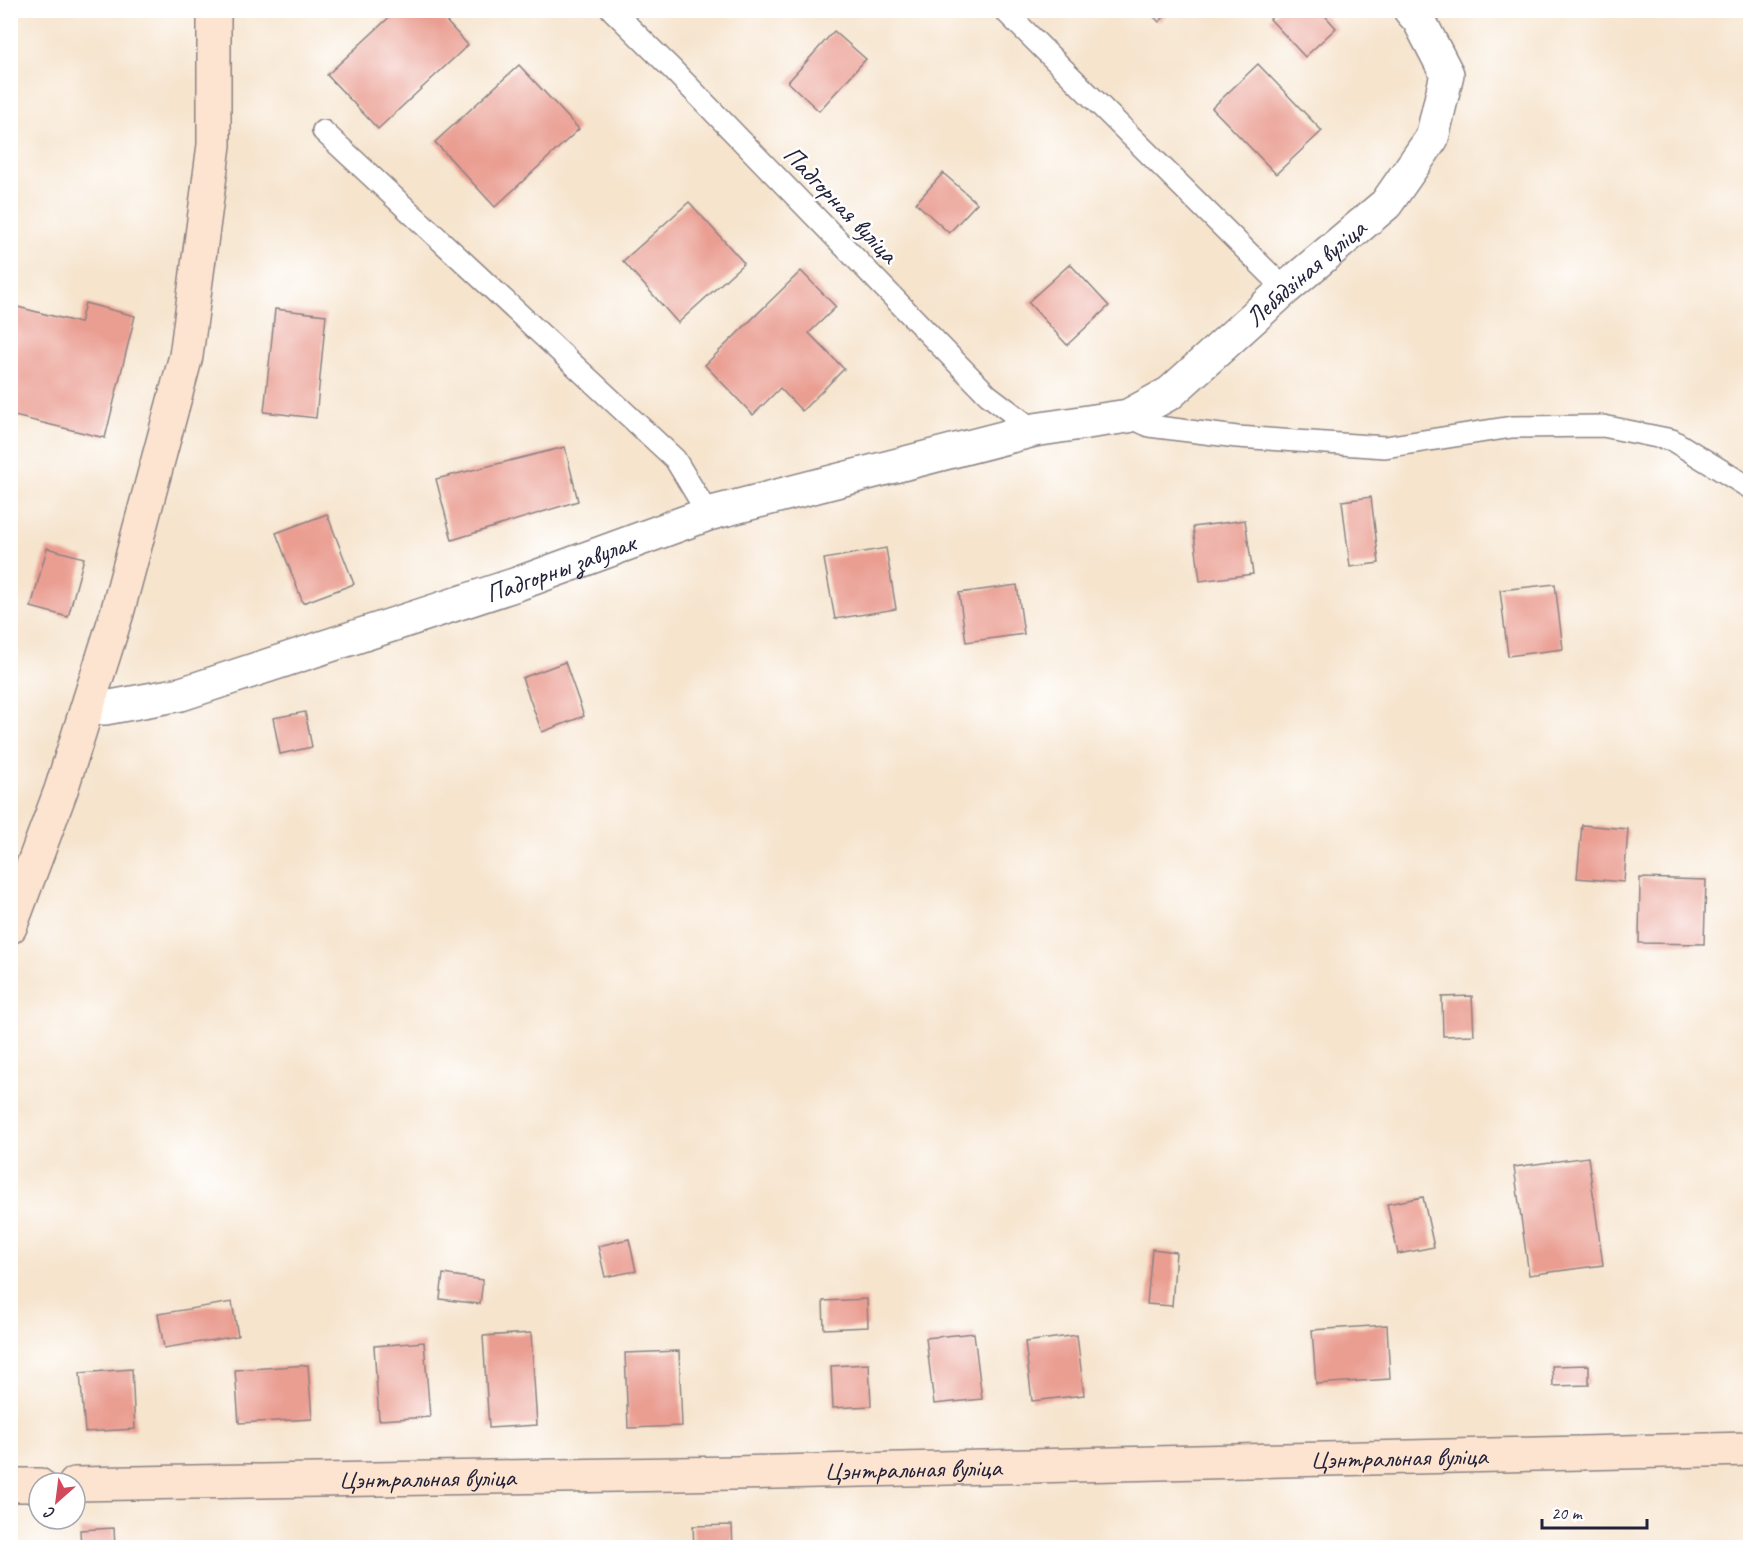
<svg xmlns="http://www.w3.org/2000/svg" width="1761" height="1558" font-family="Caveat,sans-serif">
	<rect width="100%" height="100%" fill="#fff"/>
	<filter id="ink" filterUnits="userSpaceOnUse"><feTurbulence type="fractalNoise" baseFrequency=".0167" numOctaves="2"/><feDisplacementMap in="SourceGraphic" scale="12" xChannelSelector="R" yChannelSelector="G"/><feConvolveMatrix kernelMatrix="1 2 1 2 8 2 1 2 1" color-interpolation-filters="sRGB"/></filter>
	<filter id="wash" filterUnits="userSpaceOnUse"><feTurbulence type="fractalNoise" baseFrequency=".008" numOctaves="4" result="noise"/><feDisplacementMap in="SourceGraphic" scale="24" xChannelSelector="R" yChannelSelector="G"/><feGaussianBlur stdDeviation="1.35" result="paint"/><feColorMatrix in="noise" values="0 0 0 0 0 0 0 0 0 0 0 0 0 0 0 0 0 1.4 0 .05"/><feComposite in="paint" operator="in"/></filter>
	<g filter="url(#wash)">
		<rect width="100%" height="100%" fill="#f6e4cd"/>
		<g id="blocks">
			<g fill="#ea9d91">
				<polygon points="397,10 436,10 468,45 378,129 327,75"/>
				<polygon points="1147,10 1171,10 1159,22"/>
				<polygon points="1279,10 1320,10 1336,28 1305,57 1270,19"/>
				<polygon points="834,31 866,59 819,111 788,82"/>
				<polygon points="1258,64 1322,131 1276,174 1212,108"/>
				<polygon points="519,65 579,129 495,207 435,142"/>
				<polygon points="943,173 977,203 949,233 916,203"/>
				<polygon points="689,202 744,263 678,323 623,261"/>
				<polygon points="1070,264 1109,306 1067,345 1028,302"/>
				<polygon points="801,271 836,307 809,333 844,369 802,411 780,388 753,415 705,365"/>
				<polygon points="85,303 135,316 105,438 10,415 10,305 80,323"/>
				<polygon points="275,309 326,315 316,418 264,412"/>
				<polygon points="565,447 578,501 452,540 436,479"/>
				<polygon points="1371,497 1379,563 1350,567 1342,501"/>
				<polygon points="327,514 354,584 303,603 276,533"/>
				<polygon points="1245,520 1253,574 1200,581 1193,527"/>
				<polygon points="47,548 84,558 68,617 31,607"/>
				<polygon points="886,548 896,609 835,619 824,559"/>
				<polygon points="1555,584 1563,649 1508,656 1500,590"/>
				<polygon points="1017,585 1024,634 966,642 959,593"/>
				<polygon points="565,662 584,716 542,732 522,678"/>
				<polygon points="305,712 312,747 280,754 273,718"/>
				<polygon points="1582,825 1628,829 1624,882 1577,878"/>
				<polygon points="1640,878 1706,880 1704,944 1639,943"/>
				<polygon points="1472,996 1474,1035 1443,1036 1442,997"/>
				<polygon points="1588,1157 1603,1265 1529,1275 1514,1167"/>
				<polygon points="1423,1197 1434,1247 1398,1254 1387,1204"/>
				<polygon points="629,1239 636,1271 605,1277 598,1246"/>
				<polygon points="1152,1249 1176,1252 1172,1306 1147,1304"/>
				<polygon points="443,1274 483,1280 480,1304 440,1299"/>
				<polygon points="867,1299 868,1327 824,1329 823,1301"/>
				<polygon points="232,1302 238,1336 164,1348 158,1314"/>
				<polygon points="1387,1325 1390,1379 1316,1384 1312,1330"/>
				<polygon points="531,1333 537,1425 489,1428 483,1336"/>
				<polygon points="974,1333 982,1399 934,1404 926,1338"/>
				<polygon points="1077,1335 1084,1395 1032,1401 1025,1342"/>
				<polygon points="424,1342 430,1417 379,1420 374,1346"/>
				<polygon points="679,1351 682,1426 628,1428 625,1353"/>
				<polygon points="869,1364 871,1406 833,1408 831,1366"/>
				<polygon points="308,1365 312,1419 239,1423 235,1370"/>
				<polygon points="1589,1365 1589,1385 1553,1386 1552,1366"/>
				<polygon points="132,1369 135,1429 85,1432 80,1373"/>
				<polygon points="732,1525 733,1548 694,1548 693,1526"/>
				<polygon points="114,1528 115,1548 81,1548 80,1530"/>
				<polygon points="172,1544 226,1546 226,1548 172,1548"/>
			</g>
		</g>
	</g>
	<g filter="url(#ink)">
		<use href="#blocks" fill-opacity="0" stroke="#8c8384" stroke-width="1.5"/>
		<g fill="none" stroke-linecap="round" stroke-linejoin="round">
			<defs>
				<g id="lane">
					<polyline points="612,10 672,69 988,395 1034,430"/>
					<polyline points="1004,10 1285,289"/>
					<polyline points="323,131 675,459 708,514"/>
					<polyline points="1128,416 1149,426 1237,437 1385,447 1512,427 1603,426 1672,440 1750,488"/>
				</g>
				<g id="street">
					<path id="s1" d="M88,708H105L181,694L517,584L708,514L1034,430L1128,416L1170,393L1285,289L1386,204L1432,138L1447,74L1419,20L1410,10"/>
				</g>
				<g id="secondary">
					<polyline points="10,927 61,790 117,613 186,356 214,145 214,10"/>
					<path id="s2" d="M75,1484L734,1473L1750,1449"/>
					<polyline points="10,1485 39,1485"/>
				</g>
			</defs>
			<use href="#lane" stroke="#8c8384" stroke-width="24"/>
			<use href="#street" stroke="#8c8384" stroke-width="36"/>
			<use href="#secondary" stroke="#8c8384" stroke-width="36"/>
			<use href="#lane" stroke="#fff" stroke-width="21"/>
			<use href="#street" stroke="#fff" stroke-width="33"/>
			<use href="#secondary" stroke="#fde4d0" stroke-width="33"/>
		</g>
	</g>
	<g text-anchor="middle" stroke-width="5" stroke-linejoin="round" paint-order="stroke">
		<g font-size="26" fill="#22223b" stroke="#fff">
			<text transform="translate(841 204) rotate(46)" y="9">Падгорная вуліца</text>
			<text dy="9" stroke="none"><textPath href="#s1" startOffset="1312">Лебядзіная вуліца</textPath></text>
			<text dy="9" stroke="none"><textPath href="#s1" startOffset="494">Падгорны завулак</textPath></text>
			<text dy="9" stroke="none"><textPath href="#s2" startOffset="1324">Цэнтральная вуліца</textPath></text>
			<text dy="9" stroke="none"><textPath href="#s2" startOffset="838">Цэнтральная вуліца</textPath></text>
			<text dy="9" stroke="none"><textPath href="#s2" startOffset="352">Цэнтральная вуліца</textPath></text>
		</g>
	</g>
	<rect width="1761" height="1558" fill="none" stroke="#fff" stroke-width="36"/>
	<g transform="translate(57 1501) rotate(208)"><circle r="28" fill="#ffffff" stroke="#a7a7b1" stroke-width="1.5"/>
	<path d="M0-4.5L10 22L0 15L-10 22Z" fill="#d1495b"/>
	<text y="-9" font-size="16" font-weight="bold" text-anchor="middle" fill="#22223b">С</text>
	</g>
	<path d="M1542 1519v9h105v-9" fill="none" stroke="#22223b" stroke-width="3"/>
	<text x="1551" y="1519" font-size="18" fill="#22223b" stroke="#ffffff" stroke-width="4.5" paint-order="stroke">20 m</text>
</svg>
